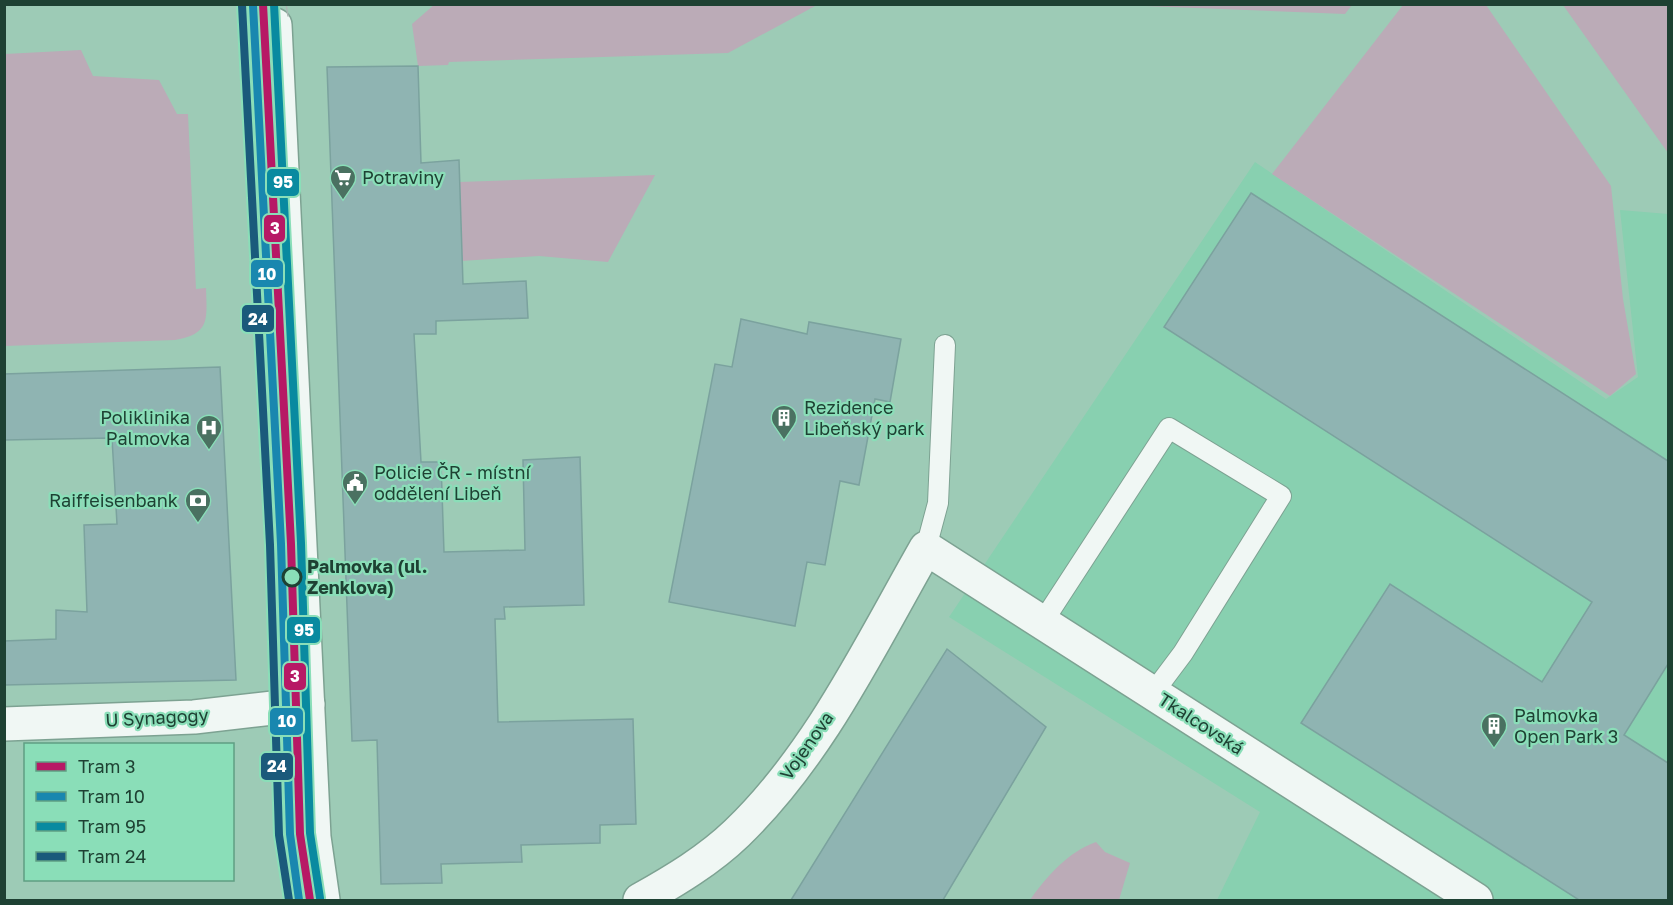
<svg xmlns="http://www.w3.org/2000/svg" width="1673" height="905" font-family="'Golos Text',sans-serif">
	<rect width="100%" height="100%" fill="#9dcbb6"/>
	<polygon fill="#88d0b0" points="1255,162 1606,399 1638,377 1620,210 1668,214 1668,900 1217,900 1260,812 949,617"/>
	<g fill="#bbabb7">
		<polygon points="435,4 817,5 728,53 449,62 448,65 418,66 412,24"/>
		<polygon points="1120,5 1352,5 1345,14"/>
		<polygon points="1403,5 1486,5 1611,186 1623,299 1636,374 1610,396 1272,174"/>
		<polygon points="1563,5 1668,5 1668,153"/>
		<path d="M81,50L93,76L159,80L177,114H188L196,289L206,288C207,320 210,334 175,340L5,346V54Z"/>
		<polygon points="655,175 608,262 539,256 461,261 459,182"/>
		<path d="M1096,842L1105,852L1130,863L1119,900H1030C1046,877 1069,851 1096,842Z"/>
	</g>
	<g fill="#8fb4b2" stroke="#7ba29e" stroke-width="1.5">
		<polygon points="418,66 421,163 459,160 463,284 526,281 528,318 436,321 436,334 414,334 421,462 441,462 444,552 525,550 523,460 580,457 584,605 504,607 505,619 495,619 498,722 633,719 636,824 600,825 600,843 521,845 522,862 441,864 442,883 381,884 377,740 352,741 327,67"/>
		<polygon points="1251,193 1668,461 1668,664 1624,735 1668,763 1668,900 1579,900 1301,723 1390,584 1542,682 1592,602 1164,327"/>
		<polygon points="741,319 807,334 809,322 901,339 890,402 875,399 859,485 840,481 825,565 807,562 795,626 669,602 715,364 732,367"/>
		<polygon points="220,367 236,680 4,685 4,641 56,639 56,610 87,612 84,525 117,524 112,438 4,440 4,374"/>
		<polygon points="947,649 1046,727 943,900 791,900"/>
	</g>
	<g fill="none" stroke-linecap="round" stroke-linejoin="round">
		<defs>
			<g id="lane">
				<polyline points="260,4 275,25"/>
				<polyline points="926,548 938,503 945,345"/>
				<polyline points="1042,623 1169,428 1281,496 1183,653 1153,693"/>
			</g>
			<g id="street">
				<polyline points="275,25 314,837 323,900"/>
				<polyline points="4,724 194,717 308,704"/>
				<path d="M640,900C674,881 709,860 737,833C819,754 870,646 926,548L1476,900"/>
			</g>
		</defs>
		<use href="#lane" stroke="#7da292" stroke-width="22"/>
		<use href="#street" stroke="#7da292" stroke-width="36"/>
		<use href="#lane" stroke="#f0f7f4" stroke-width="20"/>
		<use href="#street" stroke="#f0f7f4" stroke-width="33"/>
		<g stroke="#abb7b3" stroke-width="1.5">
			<polyline points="250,4 267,98"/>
			<polyline points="286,4 288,16"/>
		</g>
		<defs>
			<polyline id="tram-1" points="263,4 291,544 300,834 310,900"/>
			<polyline id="tram-2" points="253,5 281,544 290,834 299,900"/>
			<polyline id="tram-3" points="274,4 301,543 310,833 320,898"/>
			<polyline id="tram-4" points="242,5 270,545 279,835 289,900"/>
		</defs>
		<use href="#tram-1" stroke="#8adeb8" stroke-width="12"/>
		<use href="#tram-2" stroke="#8adeb8" stroke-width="12"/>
		<use href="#tram-3" stroke="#8adeb8" stroke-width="12"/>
		<use href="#tram-4" stroke="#8adeb8" stroke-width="12"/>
		<use href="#tram-1" stroke="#b71965" stroke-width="8"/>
		<use href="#tram-2" stroke="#1987af" stroke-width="8"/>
		<use href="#tram-3" stroke="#098aa0" stroke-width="8"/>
		<use href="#tram-4" stroke="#1a5a7b" stroke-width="8"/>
	</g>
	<defs>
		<symbol id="supermarket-pin" viewBox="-11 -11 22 30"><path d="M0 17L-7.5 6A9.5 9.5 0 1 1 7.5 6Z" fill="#4a7161" stroke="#8adeb8"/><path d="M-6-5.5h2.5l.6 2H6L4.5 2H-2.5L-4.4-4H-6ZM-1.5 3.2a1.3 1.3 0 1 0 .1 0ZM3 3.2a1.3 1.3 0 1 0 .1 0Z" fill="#fff"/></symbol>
		<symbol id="building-pin" viewBox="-11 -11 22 30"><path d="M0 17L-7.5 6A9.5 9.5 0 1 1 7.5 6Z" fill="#4a7161" stroke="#8adeb8"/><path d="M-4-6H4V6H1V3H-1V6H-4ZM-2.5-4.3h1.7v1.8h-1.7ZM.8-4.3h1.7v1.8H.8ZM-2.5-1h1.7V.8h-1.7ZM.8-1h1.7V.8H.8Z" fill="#fff"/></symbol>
		<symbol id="hospital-pin" viewBox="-11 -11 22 30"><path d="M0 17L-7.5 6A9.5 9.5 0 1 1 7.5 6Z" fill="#4a7161" stroke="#8adeb8"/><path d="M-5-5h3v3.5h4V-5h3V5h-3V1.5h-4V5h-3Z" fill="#fff"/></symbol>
		<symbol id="civic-pin" viewBox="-11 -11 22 30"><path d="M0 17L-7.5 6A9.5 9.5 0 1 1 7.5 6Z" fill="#4a7161" stroke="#8adeb8"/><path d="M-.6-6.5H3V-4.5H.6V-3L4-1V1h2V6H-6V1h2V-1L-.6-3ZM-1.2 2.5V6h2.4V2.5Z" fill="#fff"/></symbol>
		<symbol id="bank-pin" viewBox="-11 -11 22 30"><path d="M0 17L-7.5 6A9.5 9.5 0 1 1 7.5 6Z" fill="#4a7161" stroke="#8adeb8"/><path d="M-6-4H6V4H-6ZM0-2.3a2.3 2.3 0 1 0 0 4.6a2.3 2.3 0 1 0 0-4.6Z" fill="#fff"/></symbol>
	</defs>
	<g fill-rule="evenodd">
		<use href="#supermarket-pin" x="328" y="163" width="30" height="40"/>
		<use href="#building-pin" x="769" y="403" width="30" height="40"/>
		<use href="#hospital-pin" x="194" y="413" width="30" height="40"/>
		<use href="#civic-pin" x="340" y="468" width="30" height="40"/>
		<use href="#bank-pin" x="183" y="486" width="30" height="40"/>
		<use href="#building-pin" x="1479" y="711" width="30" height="40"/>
	</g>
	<circle fill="#8adeb8" stroke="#1e4133" stroke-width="3" cx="292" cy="577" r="9"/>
	<g text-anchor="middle" stroke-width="4.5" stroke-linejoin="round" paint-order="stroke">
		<g font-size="18" fill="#1e4133" stroke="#8adeb8" text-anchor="start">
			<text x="362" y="184">Potraviny</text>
			<text x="804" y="414">Rezidence<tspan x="804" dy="21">Libeňský park</tspan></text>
			<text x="190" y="424" text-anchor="end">Poliklinika<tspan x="190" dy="21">Palmovka</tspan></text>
			<text x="374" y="479">Policie ČR - místní<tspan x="374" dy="21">oddělení Libeň</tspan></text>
			<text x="178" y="507" text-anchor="end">Raiffeisenbank</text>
			<text x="1514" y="722">Palmovka<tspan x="1514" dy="21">Open Park 3</tspan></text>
		</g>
		<g font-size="18" font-weight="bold" fill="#1e4133" stroke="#8adeb8" text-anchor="start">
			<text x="307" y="573">Palmovka (ul.<tspan x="307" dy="21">Zenklova)</tspan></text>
		</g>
		<g font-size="18" fill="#1e4133" stroke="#8adeb8">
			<text transform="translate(157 718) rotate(-3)" y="6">U Synagogy</text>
			<text transform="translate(1201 724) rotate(33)" y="6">Tkalcovská</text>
			<text transform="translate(807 746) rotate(-55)" y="6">Vojenova</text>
		</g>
	</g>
	<g stroke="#8adeb8" stroke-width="2">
		<rect x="266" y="168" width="34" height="29" rx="6" fill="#098aa0"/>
		<rect x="263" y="214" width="23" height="29" rx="6" fill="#b71965"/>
		<rect x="250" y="259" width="34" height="29" rx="6" fill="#1987af"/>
		<rect x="241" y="304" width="34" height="29" rx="6" fill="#1a5a7b"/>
		<rect x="286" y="616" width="35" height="28" rx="6" fill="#098aa0"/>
		<rect x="283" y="662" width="24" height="29" rx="6" fill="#b71965"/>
		<rect x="269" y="707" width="35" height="29" rx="6" fill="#1987af"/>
		<rect x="260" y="752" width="34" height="29" rx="6" fill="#1a5a7b"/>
	</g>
	<g font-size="16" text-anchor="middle" font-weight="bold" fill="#fff">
		<text x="283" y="188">95</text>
		<text x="275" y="234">3</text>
		<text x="267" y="280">10</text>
		<text x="258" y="325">24</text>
		<text x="304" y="636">95</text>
		<text x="295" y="682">3</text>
		<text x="287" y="727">10</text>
		<text x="277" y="772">24</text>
	</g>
	<rect width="1673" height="905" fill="none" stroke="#1e4133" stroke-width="12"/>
	<rect x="24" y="743" width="210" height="138" fill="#8adeb8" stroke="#5f9f83" stroke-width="1.5"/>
	<rect x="36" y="762" width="30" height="9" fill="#b71965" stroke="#5f9f83" stroke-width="1.5"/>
	<text x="78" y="773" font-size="18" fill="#1e4133">Tram 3</text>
	<rect x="36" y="792" width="30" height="9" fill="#1987af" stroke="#5f9f83" stroke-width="1.5"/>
	<text x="78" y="803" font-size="18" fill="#1e4133">Tram 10</text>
	<rect x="36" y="822" width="30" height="9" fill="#098aa0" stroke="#5f9f83" stroke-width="1.5"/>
	<text x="78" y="833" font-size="18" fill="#1e4133">Tram 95</text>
	<rect x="36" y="852" width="30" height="9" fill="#1a5a7b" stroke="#5f9f83" stroke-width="1.5"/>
	<text x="78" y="863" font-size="18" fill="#1e4133">Tram 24</text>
</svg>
